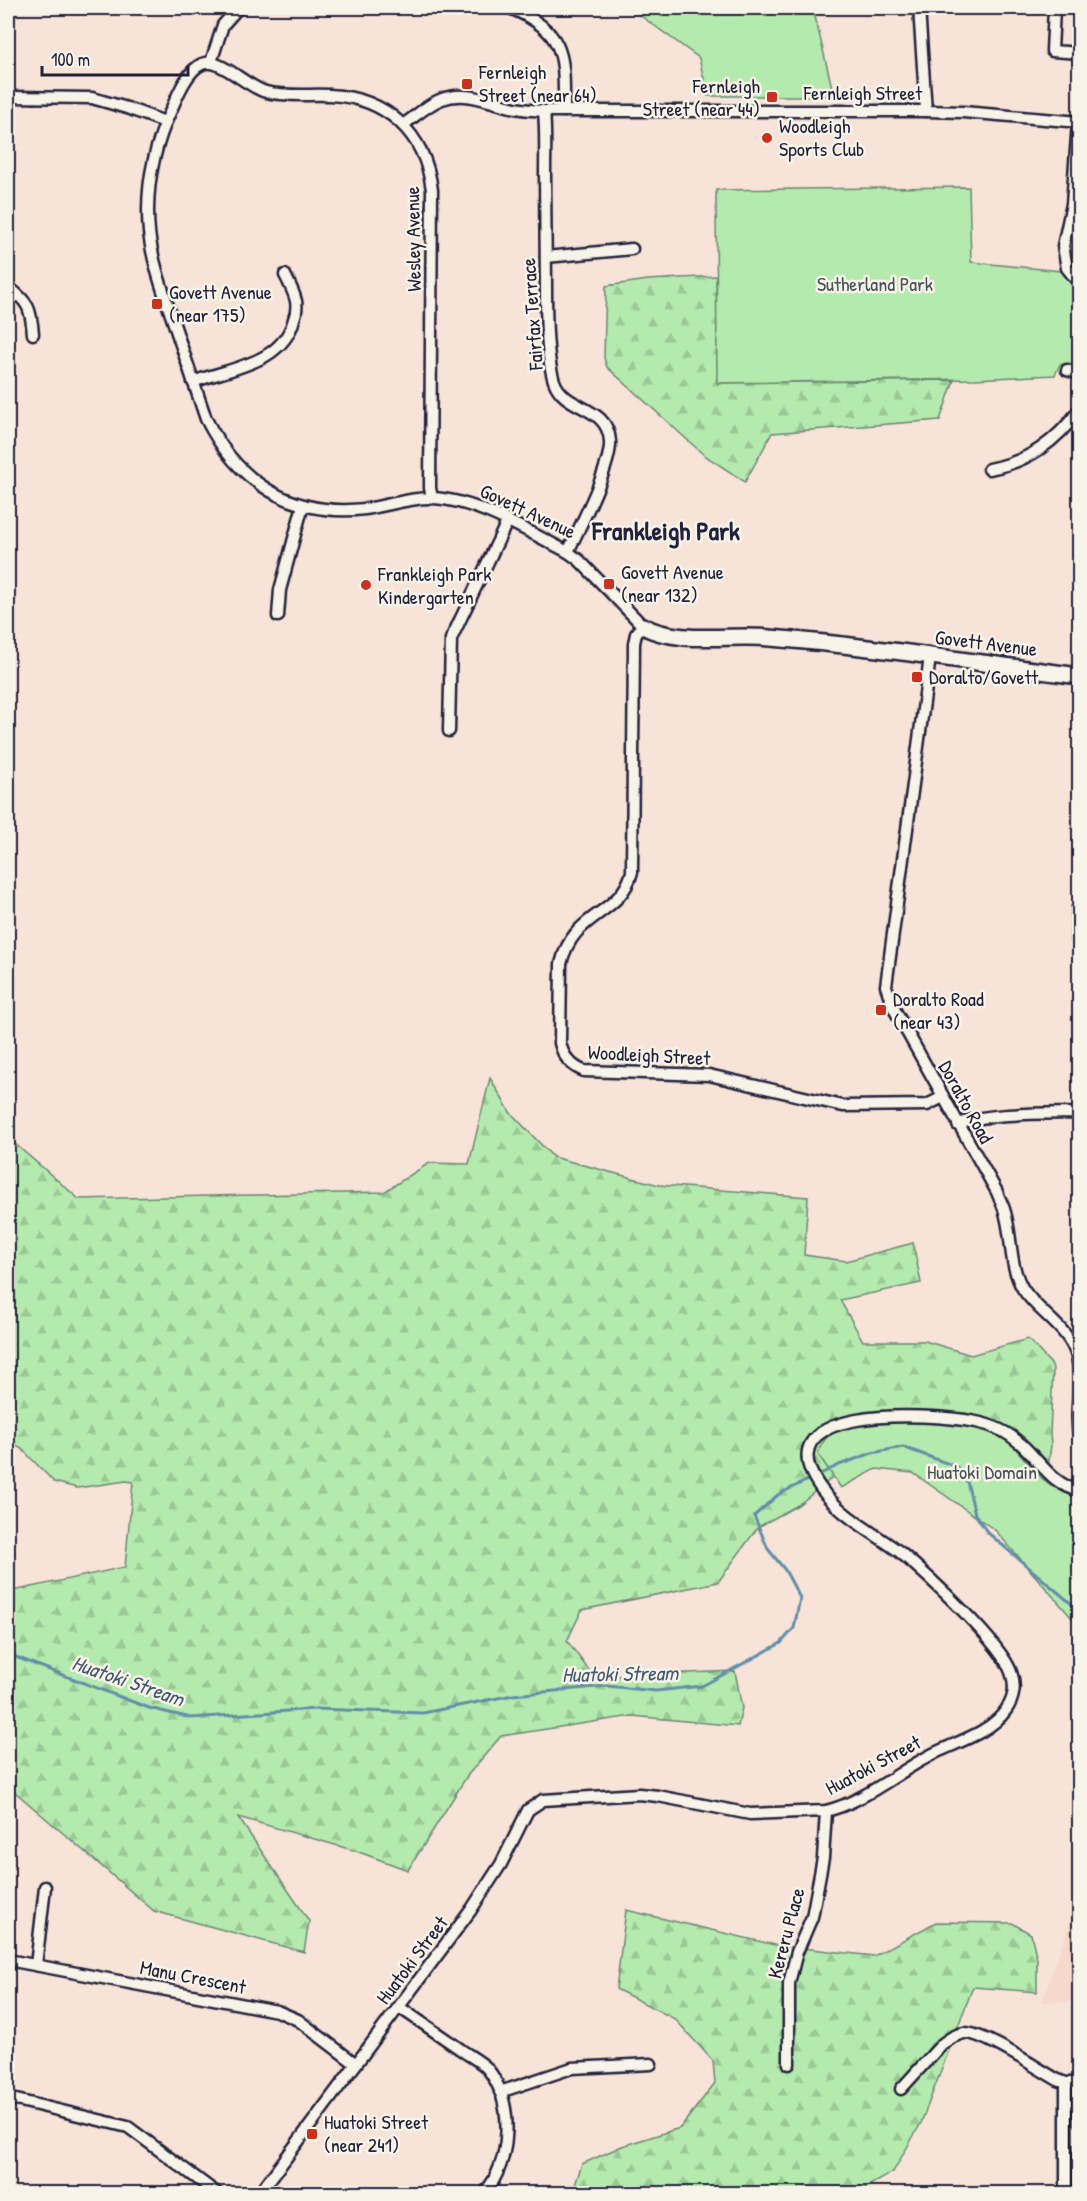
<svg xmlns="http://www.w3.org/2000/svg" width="1087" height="2201" font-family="'Patrick Hand',sans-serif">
	<defs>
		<pattern id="forest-firs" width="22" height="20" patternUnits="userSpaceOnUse" patternTransform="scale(1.5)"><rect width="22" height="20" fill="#b4eaad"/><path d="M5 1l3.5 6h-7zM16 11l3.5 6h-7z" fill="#9ac896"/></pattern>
	</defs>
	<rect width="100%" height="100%" fill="#f7e3d8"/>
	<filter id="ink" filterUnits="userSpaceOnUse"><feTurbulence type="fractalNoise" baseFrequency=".0167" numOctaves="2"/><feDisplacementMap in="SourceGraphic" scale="12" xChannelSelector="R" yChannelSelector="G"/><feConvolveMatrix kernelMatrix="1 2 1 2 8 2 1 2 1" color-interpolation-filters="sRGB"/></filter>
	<g filter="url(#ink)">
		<polygon fill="#f7d8cc" points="1079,1913 1079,2001 1042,2002 1070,1921"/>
		<g fill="url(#forest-firs)" stroke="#6b8674" stroke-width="1.5">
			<polygon points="716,276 718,383 954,380 940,420 772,433 745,482 704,455 607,367 604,358 606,286 648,280"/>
			<polygon points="490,1078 510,1112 553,1157 659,1185 808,1197 804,1255 846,1261 913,1243 921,1283 840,1300 863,1341 925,1341 971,1355 1028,1339 1051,1364 1053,1369 1050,1434 1051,1445 1047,1476 1079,1542 950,1473 850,1464 798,1505 758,1527 718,1582 582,1610 567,1641 594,1677 735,1671 742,1708 738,1726 632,1716 501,1736 467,1776 408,1870 356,1851 238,1817 309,1921 304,1952 154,1911 8,1786 8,1592 125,1567 133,1482 126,1481 77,1488 54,1482 22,1449 11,1443 8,1433 8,1138 79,1199 384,1192 429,1163 469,1164"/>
			<polygon points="626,1910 775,1945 874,1956 936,1922 1012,1923 1031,1934 1037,1959 1037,1992 973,1987 921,2123 893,2172 856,2193 572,2194 582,2164 622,2146 680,2128 715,2083 713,2061 675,2019 616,1989"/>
		</g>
		<g fill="#b4eaad" stroke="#6b8674" stroke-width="1.5">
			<polygon points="630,8 813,8 834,96 708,96 699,58"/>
			<polygon points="969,187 971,262 1061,271 1079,293 1079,366 1060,364 1055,375 975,379 717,383 716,190"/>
			<polygon points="1079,901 1079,956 1070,940 1071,906"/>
			<path d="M880,1422C910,1422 984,1420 1007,1439C1012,1443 1017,1451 1022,1456C1041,1479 1050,1489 1079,1498V1626L995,1530L913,1473L876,1469L841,1488L818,1454C824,1426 857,1424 880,1422Z"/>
		</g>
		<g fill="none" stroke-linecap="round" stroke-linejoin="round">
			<polyline stroke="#638ea8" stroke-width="3" points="8,1654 149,1708 191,1718 315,1709 423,1713 513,1695 607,1686 656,1691 702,1686 781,1643 794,1628 800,1598 785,1570 768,1549 754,1516 779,1494 839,1465 872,1453 903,1447 957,1467 967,1482 975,1514 987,1532 1080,1611"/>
			<defs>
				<g id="street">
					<path d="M510,8C567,32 564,56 564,111"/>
					<polyline points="919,8 926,111"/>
					<polyline points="1054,8 1052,51 1080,53"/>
					<polyline points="211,62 223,25 238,8"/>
					<polyline points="8,97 92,98 127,108 165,122"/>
					<path d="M544,111C546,132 545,154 545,175C545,212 546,248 546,285C546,311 546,356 554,381C565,412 607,404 610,441C612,465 579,528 568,552"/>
					<polyline points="1078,122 1072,204 1063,246 1067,268 1080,284"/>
					<path d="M403,125C416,116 428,104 442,99C466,90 488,102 511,107C522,110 533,110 544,111H926L963,112L1080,122"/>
					<polyline points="546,257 632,249"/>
					<path d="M8,287C29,302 31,309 33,334"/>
					<polyline points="1067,370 1080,374"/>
					<path d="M193,382C230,368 283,364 294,319C296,314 297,307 296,301C294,292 289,283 285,275"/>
					<path d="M989,469C1028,462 1056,442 1080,409"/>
					<path d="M432,498L430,488L432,190C425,133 387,98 330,95C309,94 287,97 266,92C246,87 219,56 202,64C188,70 178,94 172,108C154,146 145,189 149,232C152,260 162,288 171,315C183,350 194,384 206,419C238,483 292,517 365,509C388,506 410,497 433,498C477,500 529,532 568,552L579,560L643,626L636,634L634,643L632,872C620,917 573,911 561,964L560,1043C563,1056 571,1066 584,1071L709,1075L843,1106L927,1105L943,1097"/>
					<polyline points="278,616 280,590 303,505"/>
					<path d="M930,657L886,986L893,1007L997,1192C999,1198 1002,1203 1004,1209C1013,1236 1008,1264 1023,1289C1039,1314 1069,1327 1077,1357C1084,1384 1073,1412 1080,1439"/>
					<polyline points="449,731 451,639 507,522"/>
					<path d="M958,1125C981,1112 1051,1114 1080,1113"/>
					<polyline points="8,1960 277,2011 298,2020 356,2064"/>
					<polyline points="36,1965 45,1887"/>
					<path d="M399,2007C419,2021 440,2035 460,2049C468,2055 480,2061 487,2068C515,2103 512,2160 484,2194"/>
					<polyline points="789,2064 789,1983 797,1952 812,1917 823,1858 826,1811"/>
					<path d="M901,2089L942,2044C949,2039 956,2034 964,2033C984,2032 1038,2069 1058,2080L1066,2083H1080"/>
					<polyline points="500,2092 572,2068 651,2064"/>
					<polyline points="8,2098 128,2127 218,2194"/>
					<path d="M259,2194L471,1910L501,1864L528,1810L543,1800L639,1794L658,1796L750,1814L826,1811C865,1802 901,1769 937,1752C960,1741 991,1732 1006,1710C1014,1699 1016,1685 1011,1672C1001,1643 926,1574 901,1553C876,1534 846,1519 826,1495C750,1402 930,1413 976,1422C992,1425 1009,1433 1021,1444C1040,1461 1052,1485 1080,1491"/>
					<polyline points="1066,2194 1066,2083"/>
				</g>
				<path id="secondary" d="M643,626C677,645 731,634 770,638C873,646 977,663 1080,676"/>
			</defs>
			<use href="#street" stroke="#22223b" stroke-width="15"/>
			<use href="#secondary" stroke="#22223b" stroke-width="20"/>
			<use href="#street" stroke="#f7f3e8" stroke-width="10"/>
			<use href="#secondary" stroke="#f7f3e8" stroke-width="15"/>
		</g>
	</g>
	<g fill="#c8321e" stroke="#f7f3e8" stroke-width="2">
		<rect x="461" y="78" width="12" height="12" rx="3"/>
		<rect x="766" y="91" width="12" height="12" rx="3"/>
		<circle cx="767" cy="138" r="6"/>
		<rect x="151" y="298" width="12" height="12" rx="3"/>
		<rect x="603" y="578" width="12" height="12" rx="3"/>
		<circle cx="366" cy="585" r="6"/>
		<rect x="911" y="671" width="12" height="12" rx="3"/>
		<rect x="875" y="1004" width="12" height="12" rx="3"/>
		<rect x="306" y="2128" width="12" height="12" rx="3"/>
	</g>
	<g text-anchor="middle" stroke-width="5" stroke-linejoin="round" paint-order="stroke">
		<g font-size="20" fill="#22223b" stroke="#f7f3e8" text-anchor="start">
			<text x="479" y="79">Fernleigh<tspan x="479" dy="23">Street (near 64)</tspan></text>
			<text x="760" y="93" text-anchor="end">Fernleigh<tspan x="760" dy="23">Street (near 44)</tspan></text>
			<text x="779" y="133">Woodleigh<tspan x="779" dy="23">Sports Club</tspan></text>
			<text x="169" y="299">Govett Avenue<tspan x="169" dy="23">(near 175)</tspan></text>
			<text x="621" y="579">Govett Avenue<tspan x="621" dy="23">(near 132)</tspan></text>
			<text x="378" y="581">Frankleigh Park<tspan x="378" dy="23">Kindergarten</tspan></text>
			<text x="929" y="684">Doralto/Govett</text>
			<text x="893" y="1006">Doralto Road<tspan x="893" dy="23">(near 43)</tspan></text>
			<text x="324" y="2129">Huatoki Street<tspan x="324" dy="23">(near 241)</tspan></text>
		</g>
		<g font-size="20" fill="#22223b" stroke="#f7f3e8">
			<text x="863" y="100">Fernleigh Street</text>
			<text transform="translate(413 239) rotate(-91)" y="7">Wesley Avenue</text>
			<text transform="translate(532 314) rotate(-94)" y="7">Fairfax Terrace</text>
			<text transform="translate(528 511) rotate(25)" y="7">Govett Avenue</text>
			<text transform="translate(986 643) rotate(7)" y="7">Govett Avenue</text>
			<text transform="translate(649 1055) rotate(3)" y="7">Woodleigh Street</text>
			<text transform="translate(966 1102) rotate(61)" y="7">Doralto Road</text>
			<text transform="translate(873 1765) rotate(-28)" y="7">Huatoki Street</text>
			<text transform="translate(786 1933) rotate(-75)" y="7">Kereru Place</text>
			<text transform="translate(412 1960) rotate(-53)" y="7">Huatoki Street</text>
			<text transform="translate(193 1977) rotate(11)" y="7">Manu Crescent</text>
		</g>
		<g font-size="20" fill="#465458" stroke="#f7f3e8">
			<text x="875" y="291">Sutherland Park</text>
			<text x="982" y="1479">Huatoki Domain</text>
		</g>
		<g font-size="21" font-style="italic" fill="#435871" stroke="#f7f3e8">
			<text transform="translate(620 1674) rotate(-1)" y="7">Huatoki Stream</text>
			<text transform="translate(128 1681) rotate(19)" y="7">Huatoki Stream</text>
		</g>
		<g font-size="26" font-weight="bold" fill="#22223b" stroke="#f7f3e8">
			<text x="666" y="540">Frankleigh Park</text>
		</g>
	</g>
	<rect width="1087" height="2201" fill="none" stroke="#f7f3e8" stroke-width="30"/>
	<rect x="15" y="15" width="1057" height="2171" fill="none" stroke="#22223b" stroke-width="2" filter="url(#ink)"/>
	<path d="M42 66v9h146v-9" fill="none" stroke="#22223b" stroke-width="3"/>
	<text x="51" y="66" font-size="18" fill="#22223b" stroke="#f7f3e8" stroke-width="4.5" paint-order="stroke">100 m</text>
</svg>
